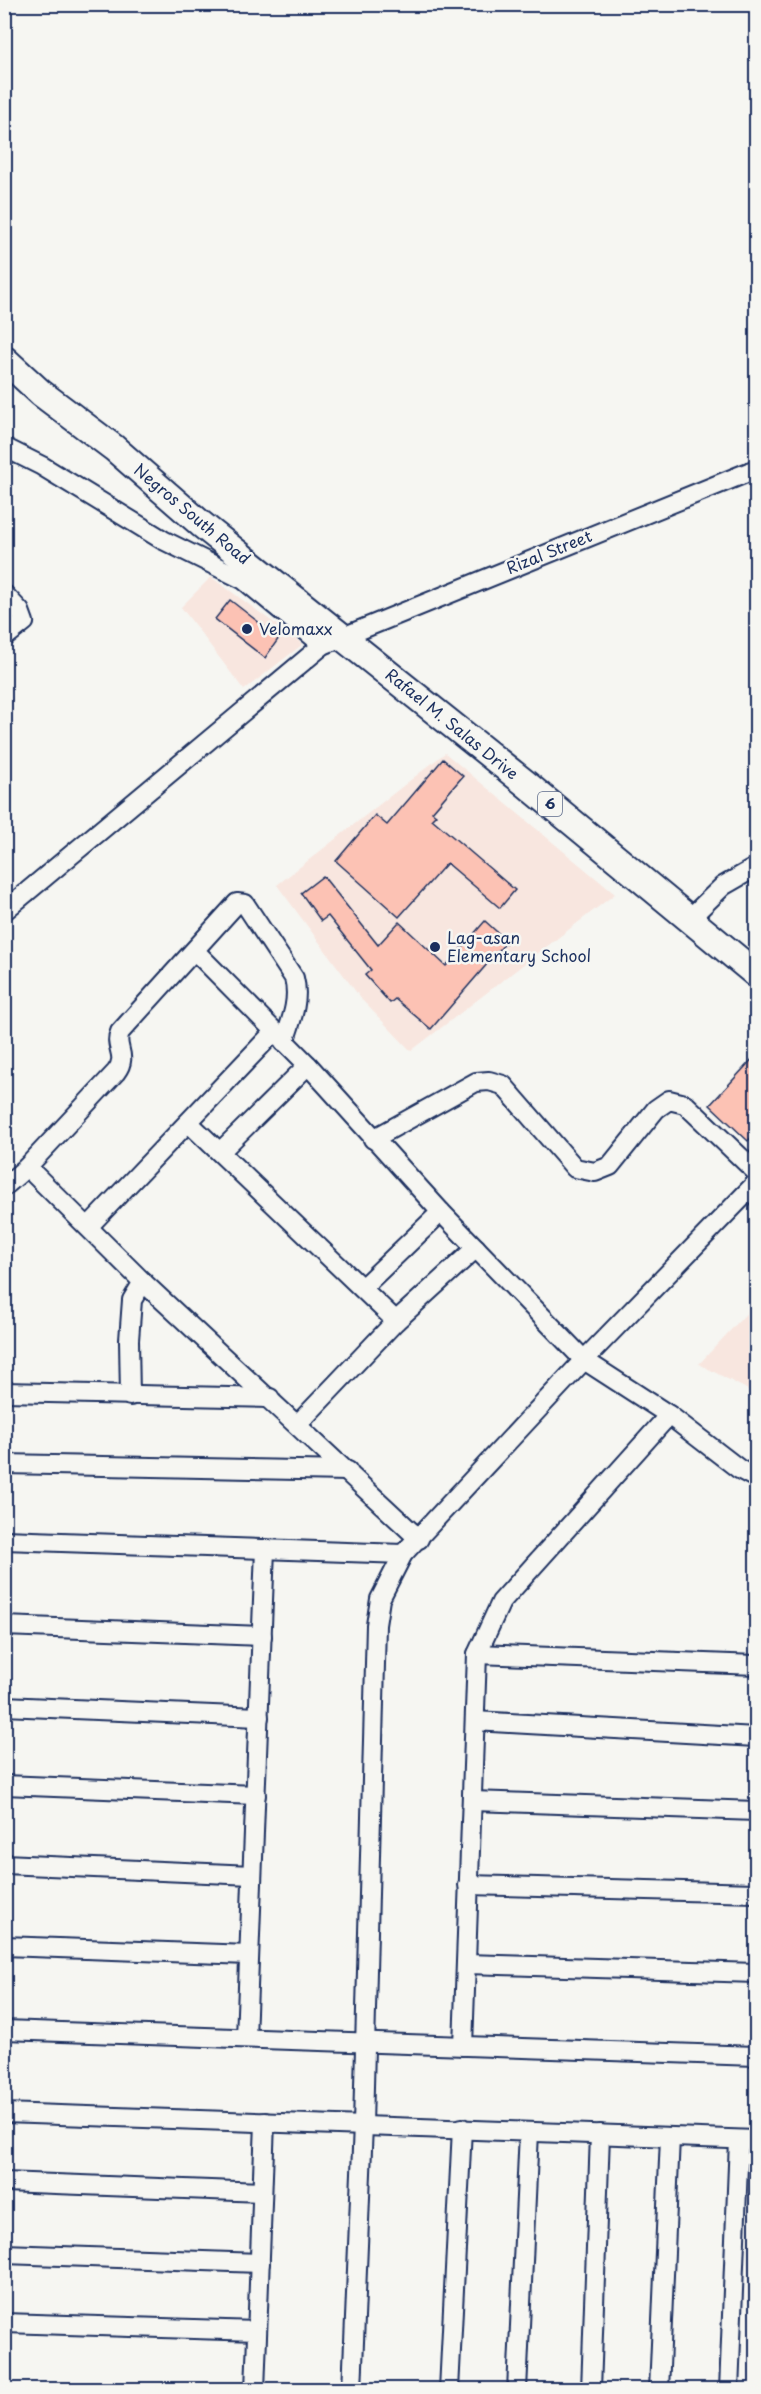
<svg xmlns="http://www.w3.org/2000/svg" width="761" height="2394" font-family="'Playpen Sans',sans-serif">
	<rect width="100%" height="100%" fill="#f6f6f2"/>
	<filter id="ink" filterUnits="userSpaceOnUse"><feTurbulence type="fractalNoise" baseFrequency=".0167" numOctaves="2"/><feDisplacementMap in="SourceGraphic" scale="12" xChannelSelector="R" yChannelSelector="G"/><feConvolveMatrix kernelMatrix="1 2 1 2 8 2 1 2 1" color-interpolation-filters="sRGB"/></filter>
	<g filter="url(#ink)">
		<g fill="#f8e6df">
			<polygon points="211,577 303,644 244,690 181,607"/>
			<polygon points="445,753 615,894 411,1051 362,1000 277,885"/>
			<polygon points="756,1303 756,1394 699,1364"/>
		</g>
		<g fill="#fcc2b4" stroke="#1b2f5e" stroke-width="1.5">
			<polygon points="230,600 279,638 265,658 215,619"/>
			<polygon points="443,759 463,776 432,812 436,815 432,819 515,890 500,908 447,863 399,917 336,861 375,815 387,825"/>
			<polygon points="323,876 378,945 399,922 446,966 485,921 507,941 431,1029 395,999 390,1003 365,975 371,970 328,916 321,921 301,893"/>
			<polygon points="756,1055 756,1132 748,1141 710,1105"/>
		</g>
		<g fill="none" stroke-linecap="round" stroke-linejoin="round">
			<defs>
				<g id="minor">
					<polyline points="4,447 42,466 163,540 244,580 323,645"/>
					<polyline points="4,594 20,611 24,622 4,638"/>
					<polyline points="4,911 323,645 756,469"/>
					<polyline points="689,919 723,886 756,867"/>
					<polyline points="195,951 308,1065 441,1212 584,1360 669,1415 739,1469 756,1478"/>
					<polyline points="189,1123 396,1321"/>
					<polyline points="373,1139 476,1082 489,1081 503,1085 575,1168 595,1172 610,1166 656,1109 669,1100 685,1104 756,1172"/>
					<polyline points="220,1152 308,1065"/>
					<polyline points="27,1167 143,1282 419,1539"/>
					<path d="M4,1187L27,1167L116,1072C129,1055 113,1047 120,1032L237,903L245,904L294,978C300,1000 291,1021 284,1042"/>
					<polyline points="89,1226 274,1032"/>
					<polyline points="362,1288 441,1212"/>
					<polyline points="4,1392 270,1398"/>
					<polyline points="130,1396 129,1340 132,1300 143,1282"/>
					<polyline points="298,1424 396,1321 476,1248"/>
					<polyline points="4,1464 348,1471"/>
					<polyline points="4,1540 403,1554"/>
					<polyline points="4,1626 262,1636"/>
					<polyline points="477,1654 756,1665"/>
					<polyline points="4,1706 259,1717"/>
					<polyline points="475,1721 756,1737"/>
					<polyline points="4,1785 256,1795"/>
					<polyline points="472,1801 756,1811"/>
					<polyline points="4,1864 252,1875"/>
					<polyline points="468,1885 756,1893"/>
					<polyline points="4,1946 249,1955"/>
					<polyline points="466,1964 756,1973"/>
					<polyline points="4,2030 756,2056"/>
					<polyline points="246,2038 265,1549"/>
					<polyline points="463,2046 477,1654 501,1602 669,1415"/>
					<polyline points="4,2113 756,2140"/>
					<polyline points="4,2182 262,2192"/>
					<polyline points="4,2254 260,2263"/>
					<polyline points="4,2323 257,2331"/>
					<polyline points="255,2390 265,2122"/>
					<polyline points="352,2390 363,2125 376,1625 380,1599 403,1554 584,1360 756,1183"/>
					<polyline points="449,2390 462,2128"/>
					<polyline points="517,2390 529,2132"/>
					<polyline points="591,2390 600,2134"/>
					<polyline points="659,2390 670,2137"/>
					<polyline points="729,2390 739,2140"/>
				</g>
				<polyline id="highway" points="4,359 41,393 114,448 201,524 525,783 756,974"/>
			</defs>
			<use href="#minor" stroke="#1b2f5e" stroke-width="22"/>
			<use href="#highway" stroke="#1b2f5e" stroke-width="30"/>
			<use href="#minor" stroke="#f6f6f2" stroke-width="18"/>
			<use href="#highway" stroke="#f6f6f2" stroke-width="26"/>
		</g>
	</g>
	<g fill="#1b2f5e" stroke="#f6f6f2" stroke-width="2">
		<circle cx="247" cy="629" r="6"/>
		<circle cx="435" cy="947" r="6"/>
	</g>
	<g text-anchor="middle" stroke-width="5" stroke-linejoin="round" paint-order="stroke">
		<rect fill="#f6f6f2" stroke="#5d6b8a" stroke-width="1.5" x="538" y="792" width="24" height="24" rx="4.5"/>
		<g font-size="15" font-weight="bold" fill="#1b2f5e">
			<text x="550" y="809">6</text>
		</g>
		<g font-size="16" fill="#1b2f5e" stroke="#f6f6f2">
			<text transform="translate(192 514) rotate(40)" y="6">Negros South Road</text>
			<text transform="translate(549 552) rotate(-22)" y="6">Rizal Street</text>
			<text transform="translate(452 724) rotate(39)" y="6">Rafael M. Salas Drive</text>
		</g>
		<g font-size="16" fill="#1b2f5e" stroke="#f6f6f2" text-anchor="start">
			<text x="259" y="635">Velomaxx</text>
			<text x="447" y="944">Lag-asan<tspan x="447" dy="18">Elementary School</tspan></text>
		</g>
	</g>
	<rect width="761" height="2394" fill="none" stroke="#f6f6f2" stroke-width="24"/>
	<rect x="12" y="12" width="737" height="2370" fill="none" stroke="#1b2f5e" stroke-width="2" filter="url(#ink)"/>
</svg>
